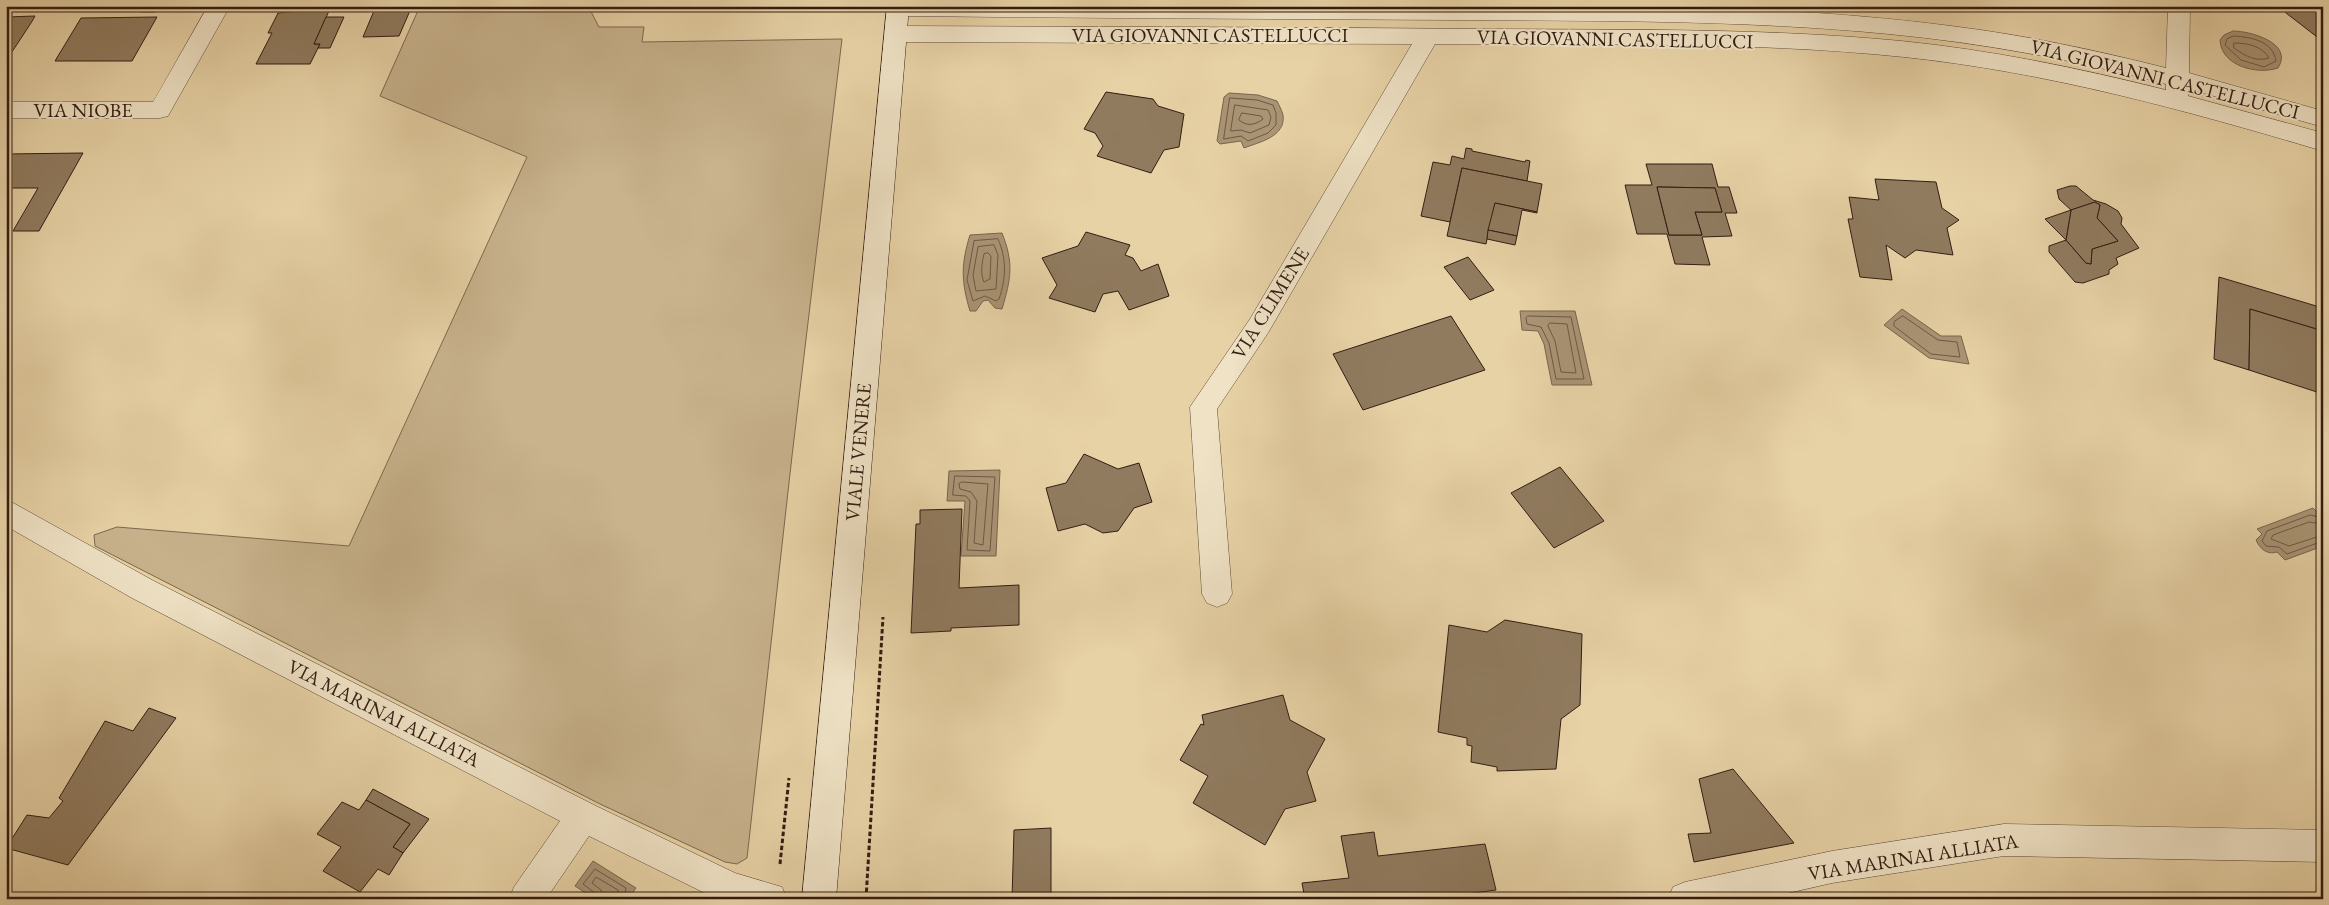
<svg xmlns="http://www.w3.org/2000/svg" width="2329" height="905" font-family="'EB Garamond',serif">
	<rect width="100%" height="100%" fill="#e7d2a6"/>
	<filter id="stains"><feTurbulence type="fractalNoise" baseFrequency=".004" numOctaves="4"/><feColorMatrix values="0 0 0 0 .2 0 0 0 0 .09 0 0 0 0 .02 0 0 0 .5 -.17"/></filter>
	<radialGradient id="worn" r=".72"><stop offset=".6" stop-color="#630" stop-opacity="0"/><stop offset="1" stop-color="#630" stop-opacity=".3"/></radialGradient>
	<polygon fill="#c8b38d" stroke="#7d6850" points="420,6 588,6 599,27 644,27 642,42 842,39 792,456 747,858 737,864 725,862 600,804 95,546 94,535 117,527 349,546 527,157 380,96"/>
	<g fill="#a99474" stroke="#79644d">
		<path d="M2233,31C2250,31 2294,43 2278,68C2257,75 2221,66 2220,40L2224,35Z"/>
		<path d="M1229,93L1258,95L1277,101C1279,105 1282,111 1283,115C1286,137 1259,142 1244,148L1241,141L1220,144L1217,141L1224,97Z"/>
		<path d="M1002,233C1014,263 1011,279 1002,309L995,308L988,300L983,301L976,311H970C961,281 961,264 970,235Z"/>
		<polygon points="1902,309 1941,336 1961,336 1969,364 1929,358 1884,325"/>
		<polygon points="1520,311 1575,311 1592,385 1552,385 1544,344 1538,331 1522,330"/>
		<polygon points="1000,470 996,556 961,556 965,501 947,501 949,471"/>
		<path d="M2313,508L2318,513H2323V546L2285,560L2277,552C2267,555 2260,549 2256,540L2262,534L2257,529Z"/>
		<polygon points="593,861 636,888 628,899 595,899 575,886"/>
	</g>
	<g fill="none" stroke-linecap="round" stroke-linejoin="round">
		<g stroke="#6e5844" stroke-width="1">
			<path d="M2234,36C2251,37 2273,41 2276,61L2264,67L2241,60L2225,45L2227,39Z"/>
			<path d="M2234,43C2248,43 2262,46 2269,58C2256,62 2245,56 2234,48Z"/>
			<polygon points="1230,98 1257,100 1273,105 1276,113 1276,125 1268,133 1248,141 1241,136 1224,139"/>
			<polygon points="1235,105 1268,110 1271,117 1269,125 1250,133 1241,130 1231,131"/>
			<path d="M1242,113L1261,116L1263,119C1255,125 1247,127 1239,120Z"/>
			<path d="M998,239C1007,259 1006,279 999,299L996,301L985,296L973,301L967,280L974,241Z"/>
			<polygon points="994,245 998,255 996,289 976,291 973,275 978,247"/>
			<path d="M988,253L991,256L990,279L984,282C980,274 982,262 984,254Z"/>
			<polygon points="1528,316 1571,317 1584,379 1556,379 1549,343 1541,327 1527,324 1526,318"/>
			<polygon points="1903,316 1938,340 1957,342 1960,357 1931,354 1894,326 1894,322"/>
			<polygon points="1550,323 1567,324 1576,373 1561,372 1555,341 1548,326"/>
			<polygon points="955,476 995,477 990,551 967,550 970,501 966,496 953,495"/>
			<polygon points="962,482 988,484 983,545 974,543 977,501 971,492 960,489 959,484"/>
			<polyline points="2323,518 2310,515 2267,531 2262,541 2266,546 2279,547 2287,554 2323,541"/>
			<polyline points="2323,524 2309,522 2273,535 2271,539 2289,546 2323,535"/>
			<polyline points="597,899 595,893 583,884 595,869 626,888 624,899"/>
			<polyline points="603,899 601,890 592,883 596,877 618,890 618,899"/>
		</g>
	</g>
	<g fill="#907b5f" stroke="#321c13" fill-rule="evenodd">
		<polygon points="143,6 158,6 155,12 140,12"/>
		<polygon points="376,6 412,6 399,36 363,37"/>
		<polygon points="2277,6 2323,6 2323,39 2321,40"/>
		<polygon points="299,11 329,11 314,44 320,44 310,64 256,64 272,33 268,33 278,13"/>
		<polygon points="35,16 31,23 6,61 6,17"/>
		<polygon points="157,17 132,61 55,61 81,18"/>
		<polygon points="326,17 344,17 330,48 318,48 320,44 314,44"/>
		<polygon points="1106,92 1153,99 1158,106 1184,114 1179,147 1164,150 1151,173 1097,156 1103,146 1095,133 1084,129"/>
		<polygon points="1466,148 1472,149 1472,151 1525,162 1526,160 1530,161 1527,181 1462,168 1450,222 1421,216 1433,162 1450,165 1452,156 1464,159"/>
		<polygon points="83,153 39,231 13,231 38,188 6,188 6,154"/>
		<path d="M1646,164H1712L1718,187H1729L1737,213H1725L1732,236L1702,237L1710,265L1675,264L1667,234H1637L1625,185H1652ZM1657,187L1715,188L1722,212H1695L1702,235H1669Z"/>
		<polygon points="1462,168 1542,184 1537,212 1495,203 1486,244 1447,236"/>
		<polygon points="1875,179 1936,182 1942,208 1959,220 1947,228 1953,255 1916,250 1905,258 1886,245 1892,280 1860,277 1848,219 1853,219 1849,197 1879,200"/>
		<polygon points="2070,186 2076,186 2093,200 2106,204 2118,211 2122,218 2121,224 2139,248 2116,258 2118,264 2109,270 2109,274 2083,283 2075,282 2049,252 2049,246 2066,240 2086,263 2091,264 2092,249 2118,241 2097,218 2100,205 2095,202 2071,210 2059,199 2057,190"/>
		<polygon points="1657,187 1715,188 1722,212 1695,212 1702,235 1669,235"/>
		<polygon points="2095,202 2100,205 2097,218 2118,241 2092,249 2091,264 2086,263 2066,240 2071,210"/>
		<polygon points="1495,203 1537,212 1537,213 1522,210 1517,236 1488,230"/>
		<polygon points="2071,210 2066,240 2045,219"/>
		<polygon points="1488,230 1517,236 1515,245 1487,239"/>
		<polygon points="1086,232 1130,245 1125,255 1133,258 1141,271 1158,264 1169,296 1129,310 1118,291 1103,294 1095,312 1049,298 1057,285 1042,258 1078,246"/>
		<polygon points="1468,257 1494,290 1470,300 1444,267"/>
		<polygon points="2219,277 2323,308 2323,331 2250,309 2249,370 2214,359"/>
		<polygon points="2250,309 2323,331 2323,394 2249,370"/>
		<polygon points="1451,316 1485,370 1363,410 1333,354"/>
		<polygon points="1084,454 1118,469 1139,463 1152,502 1134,508 1118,531 1103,533 1085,524 1058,531 1046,488 1066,483"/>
		<polygon points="1560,467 1604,521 1554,548 1511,493"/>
		<polygon points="962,509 959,588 1019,585 1019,625 951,628 951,631 911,633 916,524 920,524 920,510"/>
		<polygon points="1505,620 1582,634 1580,705 1561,719 1556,769 1497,771 1497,767 1471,762 1472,746 1467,745 1467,738 1438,732 1449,625 1487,632"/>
		<polygon points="1283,695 1290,720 1325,739 1307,772 1316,801 1285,809 1265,845 1193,803 1208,776 1180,760 1201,724 1204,725 1202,715"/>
		<polygon points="149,708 176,718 68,865 6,848 27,815 49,818 63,801 59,798 105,721 133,731"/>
		<polygon points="1733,769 1794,843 1694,862 1688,834 1711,833 1699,779"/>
		<polygon points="373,789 429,819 403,853 393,847 410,824 366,800"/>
		<polygon points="366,800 410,824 393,847 403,853 389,875 378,869 360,892 323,871 341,847 317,834 342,802 359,810"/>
		<polygon points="1051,828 1051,899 1012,899 1014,830"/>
		<polygon points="1374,832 1378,856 1485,844 1496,890 1427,899 1305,899 1302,883 1349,878 1341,836"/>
	</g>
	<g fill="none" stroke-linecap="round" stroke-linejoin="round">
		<defs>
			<g id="street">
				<polygon points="208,6 230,6 168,116 160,118 6,118 6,102 153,102"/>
				<path d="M889,6C1074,6 1258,6 1443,6C1612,6 1783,4 1951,26C2024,35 2095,50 2166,68L2168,6H2190L2189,73L2323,111V127L2189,89L2188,96L2323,133V151C2185,110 2047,72 1904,57C1749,41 1591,45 1435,44L1268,333L1217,409L1232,594L1227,603L1217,607L1207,603L1202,594L1190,407L1250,319L1412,44L896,42L888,39L885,34L888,29L896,26C1095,27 1293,27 1492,29C1628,30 1765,28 1901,41C1991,50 2079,68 2166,90V84C2075,60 1983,43 1889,34C1745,20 1599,21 1455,20C1269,19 1084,18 898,16L890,14L887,9Z"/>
				<polygon points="6,499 152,580 594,805 735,873 782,887 787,899 717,899 589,836 546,899 509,899 514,887 560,821 132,598 6,526"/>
				<polygon points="2004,824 2323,830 2323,862 2004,856 1832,883 1762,899 1668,899 1673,887 1685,882 1832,851"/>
			</g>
			<polygon id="secondary" points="887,6 909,6 836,899 802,899"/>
		</defs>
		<use href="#street" stroke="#5f4a38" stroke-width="1"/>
		<use href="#secondary" stroke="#321c13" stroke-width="1"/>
		<g stroke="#321c13" stroke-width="3" stroke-dasharray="4.5 2.5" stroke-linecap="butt">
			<polyline points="780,864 789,778"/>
			<polyline points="866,899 883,617"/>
		</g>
		<use href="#street" fill="#efe2c5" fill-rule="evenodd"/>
		<use href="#secondary" fill="#efe2c5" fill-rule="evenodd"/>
	</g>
	<g text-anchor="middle" stroke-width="4" stroke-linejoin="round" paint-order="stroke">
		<g font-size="20" fill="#321c13" stroke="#efe2c5">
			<text x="1210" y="42">VIA GIOVANNI CASTELLUCCI</text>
			<text transform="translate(1615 39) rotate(1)" y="7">VIA GIOVANNI CASTELLUCCI</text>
			<text transform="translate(2165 79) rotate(14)" y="7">VIA GIOVANNI CASTELLUCCI</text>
			<text x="83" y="117">VIA NIOBE</text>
			<text transform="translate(1270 303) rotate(-58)" y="7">VIA CLIMENE</text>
			<text transform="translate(858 452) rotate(-85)" y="7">VIALE VENERE</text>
			<text transform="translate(384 713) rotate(27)" y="7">VIA MARINAI ALLIATA</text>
			<text transform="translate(1913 857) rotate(-9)" y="7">VIA MARINAI ALLIATA</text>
		</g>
	</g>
	<rect width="2329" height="905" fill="none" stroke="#e7d2a6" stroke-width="25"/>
	<rect x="8" y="8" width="2314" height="890" fill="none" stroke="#321c13" stroke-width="2.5"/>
	<rect x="12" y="12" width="2304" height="880" fill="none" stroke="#321c13"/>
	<rect width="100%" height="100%" filter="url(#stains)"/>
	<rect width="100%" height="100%" fill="url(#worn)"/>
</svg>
